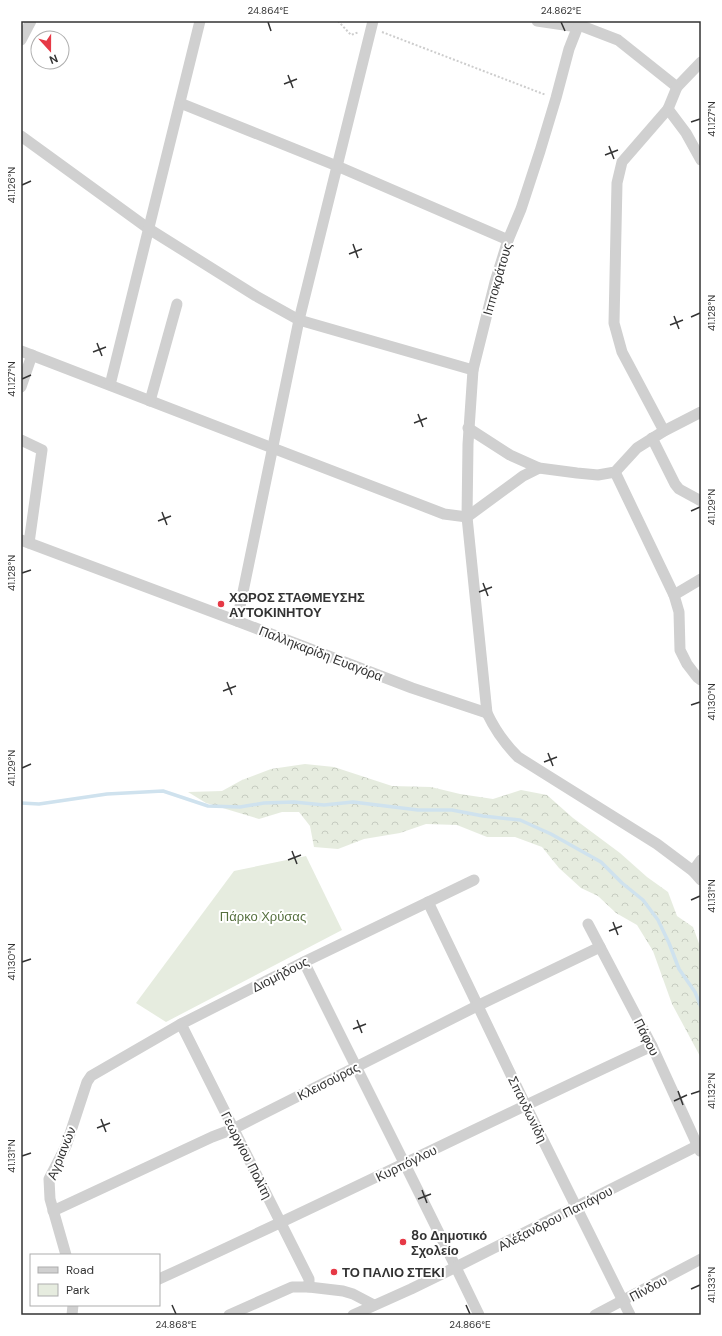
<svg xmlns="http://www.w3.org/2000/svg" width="722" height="1336" font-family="'DM Sans',sans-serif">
	<defs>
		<pattern id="forest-crowns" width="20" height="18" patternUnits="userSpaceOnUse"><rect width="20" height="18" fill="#e6ecdf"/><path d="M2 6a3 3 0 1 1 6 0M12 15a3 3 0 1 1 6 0" fill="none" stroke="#c6cbc0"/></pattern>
	</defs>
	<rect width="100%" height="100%" fill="#fff"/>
	<polygon fill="url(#forest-crowns)" points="305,764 334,767 392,786 431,787 460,794 493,799 521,790 547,795 573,818 620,853 647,877 668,892 677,916 693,927 701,949 701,1058 672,1004 653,951 637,925 616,913 598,896 581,888 559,868 542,847 515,837 487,837 457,825 426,824 400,833 364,839 338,849 314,847 310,826 299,812 282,812 259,819 206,803 188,792 222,791 242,780 271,769"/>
	<polygon fill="#e6ecdf" points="306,856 342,930 166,1022 136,1003 234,871"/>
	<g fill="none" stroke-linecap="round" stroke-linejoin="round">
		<polyline stroke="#cfe2ee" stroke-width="3.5" points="21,803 39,804 107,794 163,791 208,806 240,807 264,803 294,802 324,805 353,802 418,810 452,810 483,816 520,820 551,834 601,862 622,883 643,900 658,920 669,943 679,969 695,992 701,1007"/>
		<g stroke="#cdcdcd" stroke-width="2" stroke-dasharray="2 2" stroke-linecap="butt">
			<polyline points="338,21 351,35 359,32"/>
			<polyline points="382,32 546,95"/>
		</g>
		<g stroke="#d0d0d0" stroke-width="11">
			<polyline points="537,21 571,26"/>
			<path d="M580,21L569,49L556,98L540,151L521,209L508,240L495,282L473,370L468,444L467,517L487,713C495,730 505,744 518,757L657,844L693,871L701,880"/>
			<polyline points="579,25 618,40 677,87"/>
			<polyline points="21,40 31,21"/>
			<polyline points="180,103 337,166 508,240"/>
			<polyline points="668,109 686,133 701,160"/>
			<polyline points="21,136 149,229 256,296 299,320 473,370"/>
			<polyline points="21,351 444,514 467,517 523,476 539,468"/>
			<polyline points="110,385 200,21"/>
			<polyline points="21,387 32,355"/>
			<polyline points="150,401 177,304"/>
			<polyline points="468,428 510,455 539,468 577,473 598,475 615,472 637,448 664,431 701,412"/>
			<polyline points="664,431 622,352 614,323 617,183 622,162 668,109 677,87 701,62"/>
			<polyline points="652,438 675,484 679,489 701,501"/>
			<polyline points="21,440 42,450 29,543"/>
			<polyline points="615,472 674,595 679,612 680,650 687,664 697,677 701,680"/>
			<polyline points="21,540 237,621 412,688 487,713"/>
			<polyline points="674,595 701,579"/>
			<polyline points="237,621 299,320 373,21"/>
			<polyline points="693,871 701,860"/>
			<polyline points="428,902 525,1104 630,1315"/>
			<polyline points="588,924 652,1046 700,1151"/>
			<path d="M304,962C362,1080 422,1196 479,1315"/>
			<polyline points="181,1024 309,1279 309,1287"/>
			<polyline points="53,1211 212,1137 233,1129 479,1005 600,947"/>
			<polyline points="66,1255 50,1199 49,1179 66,1146 87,1082 91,1076 181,1024 304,962 474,880"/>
			<path d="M159,1279C324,1204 487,1122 652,1046"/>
			<polyline points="72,1315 73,1305"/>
			<polyline points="229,1315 292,1287 309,1287 343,1291 353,1294 374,1305"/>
			<polyline points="353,1315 411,1289 456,1267 701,1144"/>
			<polyline points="595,1315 701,1259"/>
		</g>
	</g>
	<path fill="none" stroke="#333" stroke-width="1.5" d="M268,22L271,31M561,22L565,31M288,75L293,88M284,84L297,79M691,122L700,119M609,146L614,159M605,155L618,150M22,185L31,181M353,244L358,258M349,254L362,249M674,316L679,329M691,317L700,313M670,325L683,320M97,343L102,356M93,352L106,347M22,379L31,375M418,414L423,427M414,423L427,418M691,511L700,507M162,512L167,525M158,521L171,516M22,573L31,570M483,583L488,596M479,592L492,587M227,682L232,695M223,691L236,686M691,705L700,702M548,753L553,766M544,762L557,757M22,768L31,764M292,851L297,864M288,860L301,855M691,900L700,896M613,922L618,935M609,931L622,926M22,962L31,959M357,1020L362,1033M353,1029L366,1024M678,1091L683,1105M691,1094L700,1091M674,1101L687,1095M101,1119L106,1132M97,1128L110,1123M22,1156L31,1153M422,1190L427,1203M418,1199L431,1194M691,1289L700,1285M172,1305L176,1314M466,1305L470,1314"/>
	<g fill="#e63946" stroke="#fff" stroke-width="1.5">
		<circle cx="221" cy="604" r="4"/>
		<circle cx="403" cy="1242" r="4"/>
		<circle cx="334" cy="1272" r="4"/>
	</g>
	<g text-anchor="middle" stroke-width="4" stroke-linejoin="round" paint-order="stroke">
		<g font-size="13" fill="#333" stroke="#fff">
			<text transform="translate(497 279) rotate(-74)" y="5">Ιπποκράτους</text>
			<text transform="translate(321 653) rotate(21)" y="5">Παλληκαρίδη Ευαγόρα</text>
			<text transform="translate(280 974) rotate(-27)" y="5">Διομήδους</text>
			<text transform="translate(647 1037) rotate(63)" y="5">Πάφου</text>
			<text transform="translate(328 1081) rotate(-27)" y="5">Κλεισούρας</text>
			<text transform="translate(528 1109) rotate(64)" y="5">Σπανδωνίδη</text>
			<text transform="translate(61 1153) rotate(-68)" y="5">Αγριανών</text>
			<text transform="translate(247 1155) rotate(63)" y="5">Γεωργίου Πολίτη</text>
			<text transform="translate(406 1163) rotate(-26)" y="5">Κυρπόγλου</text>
			<text transform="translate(555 1218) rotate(-27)" y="5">Αλέξανδρου Παπάγου</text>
			<text transform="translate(648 1288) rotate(-28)" y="5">Πίνδου</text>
		</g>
		<g font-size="13" font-weight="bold" fill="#333" stroke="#fff" text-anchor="start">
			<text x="229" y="602">ΧΩΡΟΣ ΣΤΑΘΜΕΥΣΗΣ<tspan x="229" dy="15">ΑΥΤΟΚΙΝΗΤΟΥ</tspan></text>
			<text x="411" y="1240">8ο Δημοτικό<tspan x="411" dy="15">Σχολείο</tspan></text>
			<text x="342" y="1277">ΤΟ ΠΑΛΙΟ ΣΤΕΚΙ</text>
		</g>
		<g font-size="13" fill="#56703f" stroke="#fff">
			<text x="263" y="921">Πάρκο Χρύσας</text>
		</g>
	</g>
	<rect width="722" height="1336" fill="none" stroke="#ffffff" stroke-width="44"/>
	<rect x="30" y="1254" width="130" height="52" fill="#ffffff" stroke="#adadad"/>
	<rect x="38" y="1267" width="20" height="6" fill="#d0d0d0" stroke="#adadad"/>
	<text x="66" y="1274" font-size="12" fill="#333333">Road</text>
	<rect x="38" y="1284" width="20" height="12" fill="#e6ecdf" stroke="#adadad"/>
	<text x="66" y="1294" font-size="12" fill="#333333">Park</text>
	<g transform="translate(50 50) rotate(159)"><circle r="19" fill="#ffffff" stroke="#adadad"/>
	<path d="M0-3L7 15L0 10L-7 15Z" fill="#e63946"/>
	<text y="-6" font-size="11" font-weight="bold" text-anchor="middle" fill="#333333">N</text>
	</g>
	<rect x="22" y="22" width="678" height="1292" fill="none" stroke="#333" stroke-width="1.5"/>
	<g font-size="10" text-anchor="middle" fill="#333">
		<text x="268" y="14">24.864°E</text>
		<text x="561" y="14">24.862°E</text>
		<text transform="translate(711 119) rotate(-90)" y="4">41.127°N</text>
		<text transform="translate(11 185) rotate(-90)" y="4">41.126°N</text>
		<text transform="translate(711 313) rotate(-90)" y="4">41.128°N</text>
		<text transform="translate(11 379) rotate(-90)" y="4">41.127°N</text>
		<text transform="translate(711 507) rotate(-90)" y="4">41.129°N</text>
		<text transform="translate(11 573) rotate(-90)" y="4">41.128°N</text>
		<text transform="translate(711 702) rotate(-90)" y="4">41.130°N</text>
		<text transform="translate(11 768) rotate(-90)" y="4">41.129°N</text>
		<text transform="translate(711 896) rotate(-90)" y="4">41.131°N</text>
		<text transform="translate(11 962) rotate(-90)" y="4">41.130°N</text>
		<text transform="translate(711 1091) rotate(-90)" y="4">41.132°N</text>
		<text transform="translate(11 1156) rotate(-90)" y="4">41.131°N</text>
		<text transform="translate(711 1285) rotate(-90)" y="4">41.133°N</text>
		<text x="176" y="1328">24.868°E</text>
		<text x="470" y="1328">24.866°E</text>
	</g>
</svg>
